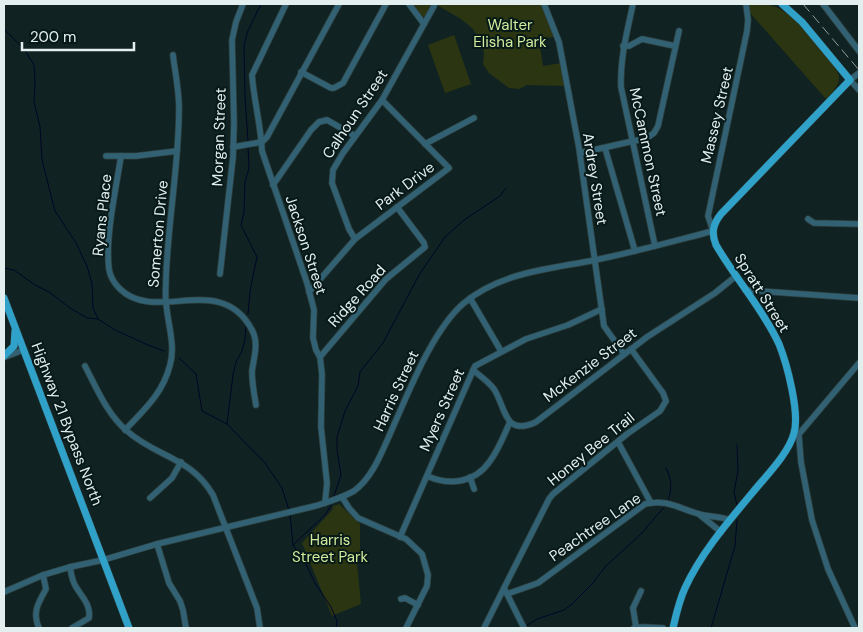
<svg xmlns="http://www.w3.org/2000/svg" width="863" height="632" font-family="'DM Sans',sans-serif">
	<rect width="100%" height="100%" fill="#102322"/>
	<g fill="#2b3511">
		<polygon points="412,4 433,4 425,17 422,17"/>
		<polygon points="435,4 544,4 557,36 539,40 543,66 561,63 566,86 527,85 519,89 509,88 489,73 483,64 484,53 482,42 472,28 461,19"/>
		<path d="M748,4C773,4 775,4 795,20C803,29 837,66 839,76C840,85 832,93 826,99L750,13Z"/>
		<polygon points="454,35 471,84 445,93 428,45"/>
		<polygon points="339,504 360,524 360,553 356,553 361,604 332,616 302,543 332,510 333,506"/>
	</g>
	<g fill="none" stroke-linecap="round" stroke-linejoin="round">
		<g stroke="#000527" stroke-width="1">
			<polyline points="4,29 24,49 34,65 35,83 34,102 40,127 42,160 55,211 76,243 87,266 92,284 93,308 98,319"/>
			<polyline points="248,141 245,97 244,46 247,33 261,4"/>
			<polyline points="4,268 14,270 35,285 49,292 70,308 87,318 98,319 115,330 148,345 164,351"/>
			<polyline points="248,314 250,291 257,257 241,225 244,212 245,182 249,168 248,147"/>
			<polyline points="179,358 196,374 202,411 227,424 265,463 282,488 289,510"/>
			<polyline points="227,424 233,375 236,362 242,351 245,339 246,327"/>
			<path d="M666,468C672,480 672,488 668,501"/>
			<polyline points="334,496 341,475 337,450 337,437 345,411 358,386 360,372 383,343 419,275 445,237 464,220 500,196 506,188"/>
			<polyline points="737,505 734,492 738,471 737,445"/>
			<polyline points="290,514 293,545 305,562 315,583 331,607 337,621 336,628"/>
			<polyline points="293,545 326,514 331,505"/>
			<polyline points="526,626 537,619 564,610 571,605 592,584 606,566 641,534 665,506"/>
			<polyline points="711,628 735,546 737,520"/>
		</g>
		<defs>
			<g id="minor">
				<path d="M286,4L252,75C254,101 261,126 262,151L307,283L314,310L313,338L316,350L320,357L322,374L321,427L327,483L325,503"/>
				<polyline points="409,4 424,24"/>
				<polyline points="544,4 559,42 579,148 604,326 624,354"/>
				<path d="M633,4C627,32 620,58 621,87L655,246"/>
				<polyline points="823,4 859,51"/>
				<polyline points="623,46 629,46 642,39 675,46"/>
				<polyline points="301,72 331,88 334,88 343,83 386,4"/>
				<polyline points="859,73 850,80 859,90"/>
				<polyline points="425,144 474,118"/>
				<polyline points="233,147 262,142 267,137 339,4"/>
				<polyline points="605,148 635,251"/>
				<polyline points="580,153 647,138 654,133 658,126 679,31"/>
				<polyline points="106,156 136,156 177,151"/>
				<path d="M121,156C116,189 105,237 109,269C110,277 115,284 120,289C156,324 221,271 252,330C259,343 254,357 252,371C252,382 254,394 256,405"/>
				<polyline points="273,185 311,130 319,122 327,120 355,136"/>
				<polyline points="808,219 814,223 859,224"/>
				<polyline points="355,239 349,229 332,183 333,170 343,153 382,100 434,6"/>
				<polyline points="220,274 233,157 234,123 232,40 236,22 243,4"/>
				<polyline points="745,290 859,298"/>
				<polyline points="309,292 355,239 449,168 382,100"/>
				<polyline points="470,298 501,351"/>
				<polyline points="5,357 23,350"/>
				<polyline points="320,357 386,279 425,247 424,243 397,207"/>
				<path d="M85,366C97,389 107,414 127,431C156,457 191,457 213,495L257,608L260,628"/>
				<path d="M473,370C480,376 488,381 494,389C506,408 504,437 536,422L647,337L715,293L736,276"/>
				<path d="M125,430C145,409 163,393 170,365C176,345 167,322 166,301C165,294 166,286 166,278C168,221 179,165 179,108C179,90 175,72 173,55"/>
				<polyline points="795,431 799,437 801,462 812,520 828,569 855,628"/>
				<polyline points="799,434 859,363"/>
				<polyline points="618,442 651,503"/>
				<path d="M427,476C450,486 475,483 490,461C499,449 504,435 510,422"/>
				<polyline points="470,477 474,489"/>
				<polyline points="342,497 349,508 358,518 406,539 422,554 428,575 427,586 406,628"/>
				<polyline points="150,498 172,478 181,462"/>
				<polyline points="700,515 721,532"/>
				<polyline points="400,537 475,366 526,339 568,325 602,309"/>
				<polyline points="157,544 169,583 180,601 183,610 186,628"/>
				<path d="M70,567C71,573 72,581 76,587C82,597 91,605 89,618L72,628"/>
				<path d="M4,592L43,575L70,567L103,560L157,544L315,506C328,502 342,498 354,491C372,478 381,454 390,434C407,396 432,330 464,303C501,272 550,269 595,260C635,252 674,241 713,231L708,216L747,31L748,20L746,4"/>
				<path d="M507,594L538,583L645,504C667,499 678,508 699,514C709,517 720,516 730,520"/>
				<polyline points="401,599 405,598 418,605"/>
				<polyline points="636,627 633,608 641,591"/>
				<path d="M39,628C32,613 38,603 46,589L43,575"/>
				<polyline points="484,628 504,588"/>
				<polyline points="524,628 504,588 549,499 553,494 627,434 660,411 666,401 663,393 631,349"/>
				<polyline points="634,628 643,627 663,628"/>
			</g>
			<g id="major">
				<polyline points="4,298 129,628"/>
				<polyline points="4,356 14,346 15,331"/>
				<path d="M673,628C676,615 679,601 685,588C701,553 728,522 753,492C766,476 789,453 794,433C800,413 787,364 779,344C763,309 735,278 716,245C711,233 713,224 721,214L850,80L802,22L782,4"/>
			</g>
		</defs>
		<use href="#minor" stroke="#2e403f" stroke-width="7"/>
		<use href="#major" stroke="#2e403f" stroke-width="8"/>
		<use href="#minor" stroke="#316173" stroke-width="5.5"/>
		<use href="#major" stroke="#30a2c9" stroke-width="7"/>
		<polyline stroke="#909e9d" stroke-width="1" stroke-dasharray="10 5" stroke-linecap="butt" points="803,4 859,70"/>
	</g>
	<g text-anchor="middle" stroke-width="4" stroke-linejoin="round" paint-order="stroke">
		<g font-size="15" fill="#d2eb9d" stroke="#071919">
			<text x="510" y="30">Walter<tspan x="510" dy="17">Elisha Park</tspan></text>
			<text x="330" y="545">Harris<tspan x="330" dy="17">Street Park</tspan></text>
		</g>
		<g font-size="15" fill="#e3efee" stroke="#071919">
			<text transform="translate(355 114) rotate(-56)" y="5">Calhoun Street</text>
			<text transform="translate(717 115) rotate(-77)" y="5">Massey Street</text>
			<text transform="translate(219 137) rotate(-88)" y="5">Morgan Street</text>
			<text transform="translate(648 152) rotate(78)" y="5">McCammon Street</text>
			<text transform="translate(595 179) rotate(81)" y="5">Ardrey Street</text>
			<text transform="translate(405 186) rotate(-37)" y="5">Park Drive</text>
			<text transform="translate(102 215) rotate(-84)" y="5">Ryans Place</text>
			<text transform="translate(158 234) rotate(-85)" y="5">Somerton Drive</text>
			<text transform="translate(306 245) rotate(72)" y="5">Jackson Street</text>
			<text transform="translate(762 293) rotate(58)" y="5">Spratt Street</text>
			<text transform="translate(357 296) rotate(-48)" y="5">Ridge Road</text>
			<text transform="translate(590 365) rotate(-37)" y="5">McKenzie Street</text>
			<text transform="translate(396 391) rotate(-65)" y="5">Harris Street</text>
			<text transform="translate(442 410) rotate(-66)" y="5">Myers Street</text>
			<text transform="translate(67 424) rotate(69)" y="5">Highway 21 Bypass North</text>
			<text transform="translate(591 449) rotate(-39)" y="5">Honey Bee Trail</text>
			<text transform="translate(595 527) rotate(-35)" y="5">Peachtree Lane</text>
		</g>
	</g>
	<rect width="863" height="632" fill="none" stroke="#e3efee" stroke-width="10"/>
	<path d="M22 42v8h112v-8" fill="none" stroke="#e3efee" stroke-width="2.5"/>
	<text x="30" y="42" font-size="15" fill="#e3efee" stroke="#071919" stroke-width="4" paint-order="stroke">200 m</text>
</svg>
